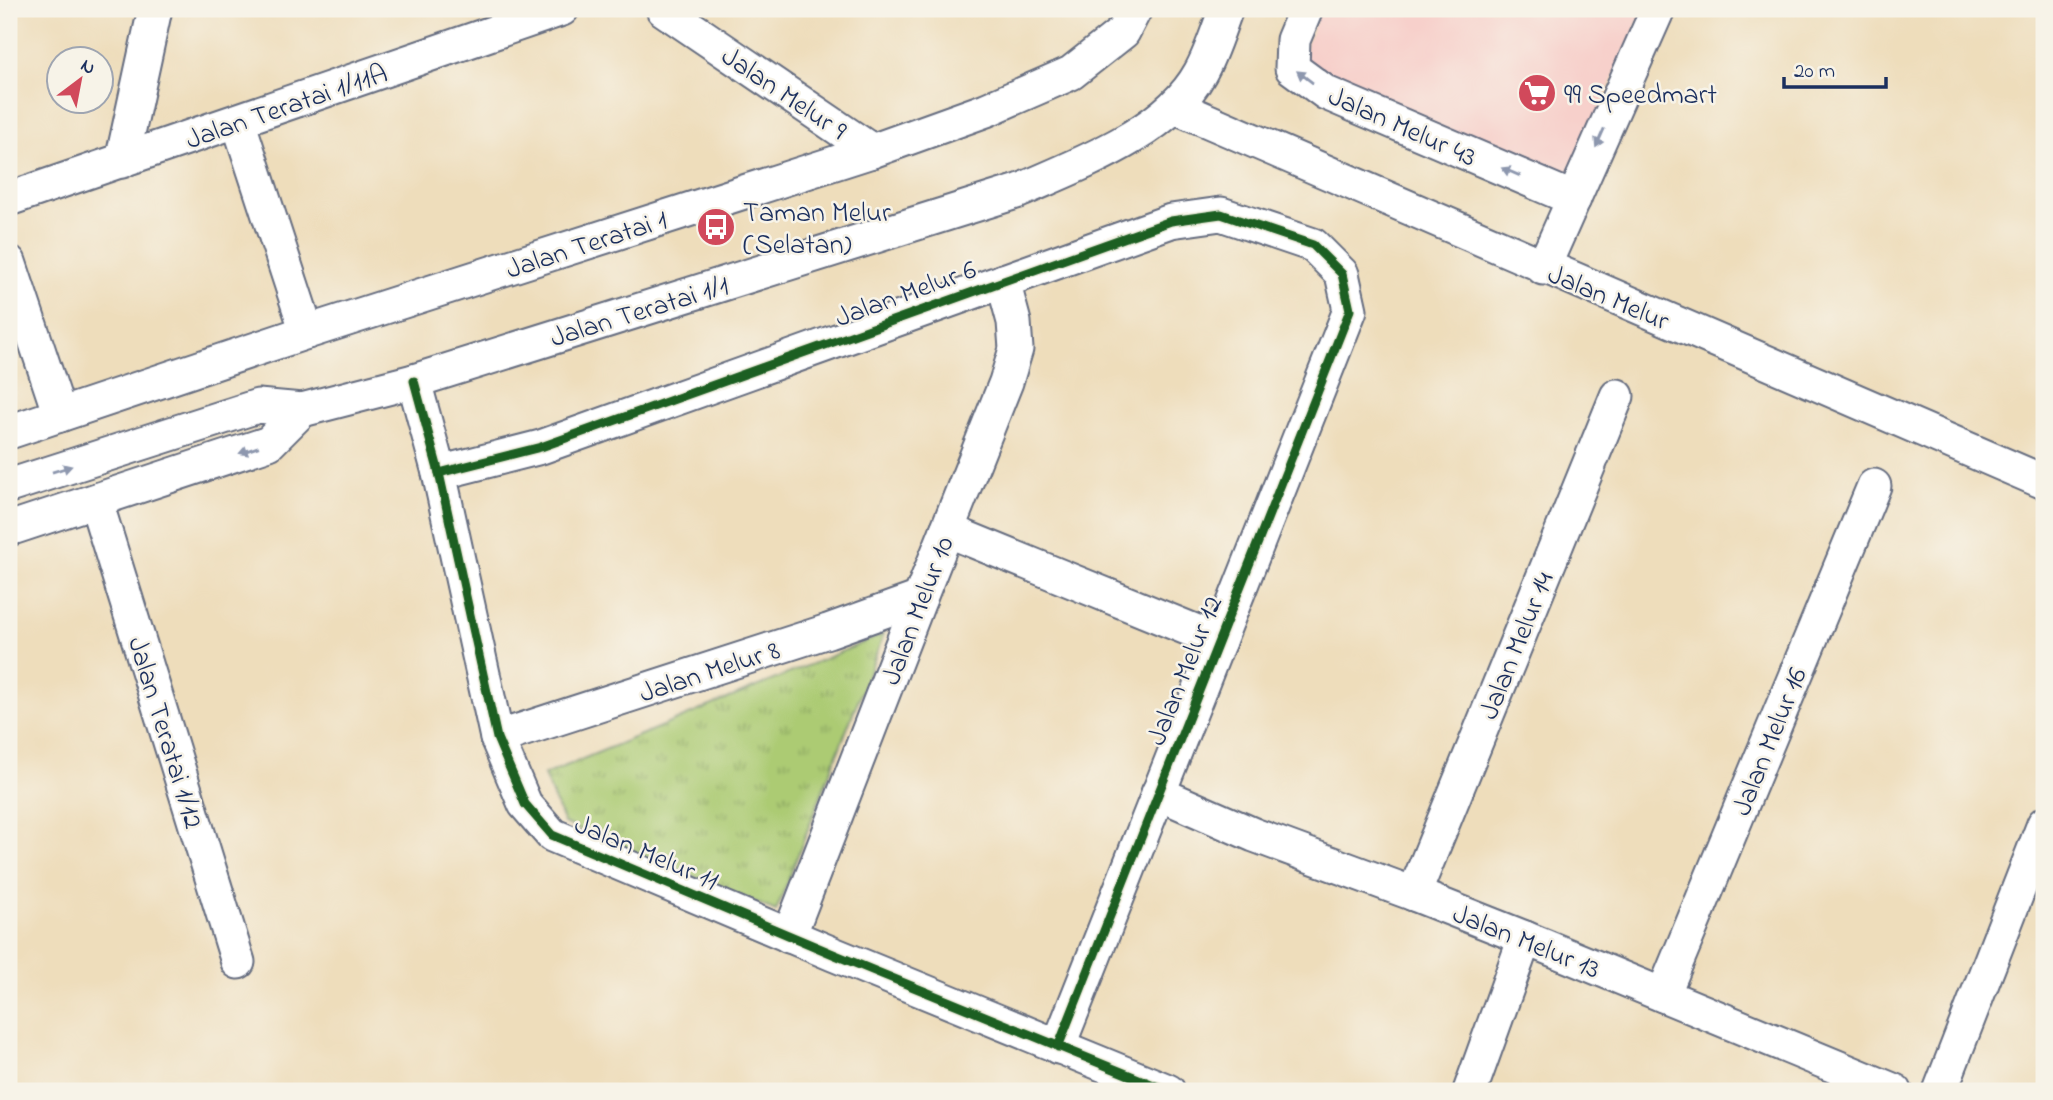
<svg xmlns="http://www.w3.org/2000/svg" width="2053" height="1100" font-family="'Indie Flower',sans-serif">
	<defs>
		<pattern id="park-tufts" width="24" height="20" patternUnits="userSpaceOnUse" patternTransform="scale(1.75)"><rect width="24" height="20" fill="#accb73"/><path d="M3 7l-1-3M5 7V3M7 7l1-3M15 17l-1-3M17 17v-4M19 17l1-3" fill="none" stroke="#8ba562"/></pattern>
	</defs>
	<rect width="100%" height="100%" fill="#f7f3e8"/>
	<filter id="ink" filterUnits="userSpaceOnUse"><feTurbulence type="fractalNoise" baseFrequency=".0143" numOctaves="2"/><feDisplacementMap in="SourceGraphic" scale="14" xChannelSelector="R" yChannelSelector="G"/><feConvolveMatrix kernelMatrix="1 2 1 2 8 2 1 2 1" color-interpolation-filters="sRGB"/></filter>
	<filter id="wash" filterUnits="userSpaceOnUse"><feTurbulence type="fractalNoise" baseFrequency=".00686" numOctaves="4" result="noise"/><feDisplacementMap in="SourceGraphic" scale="28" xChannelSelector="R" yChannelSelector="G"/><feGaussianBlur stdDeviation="1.57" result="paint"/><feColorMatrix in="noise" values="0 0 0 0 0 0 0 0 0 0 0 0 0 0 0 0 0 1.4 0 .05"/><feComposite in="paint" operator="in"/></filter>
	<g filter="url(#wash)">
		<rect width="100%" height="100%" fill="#edb"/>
		<polygon fill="#f7d0cb" points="1321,9 1644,9 1567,181 1333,83 1304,60 1307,43"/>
		<polygon fill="url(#park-tufts)" stroke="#647d68" stroke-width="2" points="884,634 776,911 564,823 544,775"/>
	</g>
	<g filter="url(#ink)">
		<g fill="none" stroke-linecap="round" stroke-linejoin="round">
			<defs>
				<g id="minor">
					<polyline points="663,9 872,151"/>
					<polyline points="1306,9 1293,40 1292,68 1326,93 1574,199"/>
					<polyline points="1176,107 2044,482"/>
					<polyline points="238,121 307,332"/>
					<polyline points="122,161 155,9"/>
					<polyline points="9,199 562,9"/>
					<polyline points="9,262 60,415"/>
					<polyline points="1543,268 1658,9"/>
					<polyline points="414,381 439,473 497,738 525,804 552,835 833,954 1168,1091"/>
					<polyline points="9,432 307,332 872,151 986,110 1071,73 1123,32 1135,9"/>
					<polyline points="439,473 541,447 1171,221 1221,214 1313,245 1342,274 1350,310 1058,1047"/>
					<path d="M9,486L258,406L302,410L414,381L1019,191C1079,164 1167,133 1200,73C1211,54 1218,30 1226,9"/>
					<polyline points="96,502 238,962"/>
					<polyline points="9,529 269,443 302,410"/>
					<polyline points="947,530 1219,641"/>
					<polyline points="497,738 828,631 920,598"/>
					<polyline points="1158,793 1254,835 1414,894 1525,938 1895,1091"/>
					<polyline points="1414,894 1617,396"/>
					<polyline points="789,936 920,598 1006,382 1016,349 1014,322 1003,281"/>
					<polyline points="1663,995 1874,486"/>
					<polyline points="1470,1091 1525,938"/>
					<polyline points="1940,1091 2044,824"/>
				</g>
			</defs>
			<use href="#minor" stroke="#656c7f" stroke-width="37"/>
			<use href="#minor" stroke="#fff" stroke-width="33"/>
			<defs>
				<g id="cycleway">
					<polyline points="414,381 439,473 497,738 525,804 552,835 833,954 1168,1091"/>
					<polyline points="439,473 541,447 1171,221 1221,214 1313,245 1342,274 1350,310 1058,1047"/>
				</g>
			</defs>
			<use href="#cycleway" stroke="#f7f3e8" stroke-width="13"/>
			<use href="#cycleway" stroke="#1b5e20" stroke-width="9"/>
		</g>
		<defs><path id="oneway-solid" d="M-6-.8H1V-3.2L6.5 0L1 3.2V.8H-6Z" transform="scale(1.75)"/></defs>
		<g fill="#8d97ae">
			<use href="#oneway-solid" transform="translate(1305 77) rotate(-143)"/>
			<use href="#oneway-solid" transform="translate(1600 138) rotate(114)"/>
			<use href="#oneway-solid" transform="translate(1511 172) rotate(-157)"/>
			<use href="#oneway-solid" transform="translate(249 450) rotate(161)"/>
			<use href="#oneway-solid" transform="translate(62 469) rotate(-17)"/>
		</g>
	</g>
	<defs>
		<symbol id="supermarket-disc" viewBox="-11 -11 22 22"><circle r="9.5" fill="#d1495b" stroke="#f7f3e8"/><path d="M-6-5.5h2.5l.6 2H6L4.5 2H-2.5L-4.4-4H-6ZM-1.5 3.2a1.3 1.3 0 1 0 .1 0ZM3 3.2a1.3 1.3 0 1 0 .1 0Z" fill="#fff"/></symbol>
		<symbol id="bus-disc" viewBox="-11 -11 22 22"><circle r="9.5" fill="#d1495b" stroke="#f7f3e8"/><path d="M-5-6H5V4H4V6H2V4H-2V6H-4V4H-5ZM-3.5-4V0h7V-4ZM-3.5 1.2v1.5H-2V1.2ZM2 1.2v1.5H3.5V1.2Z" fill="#fff"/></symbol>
	</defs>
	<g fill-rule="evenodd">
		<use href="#supermarket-disc" x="1515" y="71" width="44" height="44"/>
		<use href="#bus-disc" x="694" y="205" width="44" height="44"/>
	</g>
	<g text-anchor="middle" stroke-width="5" stroke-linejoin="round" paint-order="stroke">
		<g font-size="28" fill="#1b2f5e" stroke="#f7f3e8">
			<text transform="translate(785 92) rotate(34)" y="10">Jalan Melur 9</text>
			<text transform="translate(286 105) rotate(-19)" y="10">Jalan Teratai 1/11A</text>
			<text transform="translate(1403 125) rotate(24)" y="10">Jalan Melur 43</text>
			<text transform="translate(586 243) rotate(-18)" y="10">Jalan Teratai 1</text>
			<text transform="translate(905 292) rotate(-20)" y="10">Jalan Melur 6</text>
			<text transform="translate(1609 296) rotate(23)" y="10">Jalan Melur</text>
			<text transform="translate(639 310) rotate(-17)" y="10">Jalan Teratai 1/1</text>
			<text transform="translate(916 610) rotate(-69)" y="10">Jalan Melur 10</text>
			<text transform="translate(1515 645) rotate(-68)" y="10">Jalan Melur 14</text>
			<text transform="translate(709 670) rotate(-18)" y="10">Jalan Melur 8</text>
			<text transform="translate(1183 670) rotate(-68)" y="10">Jalan Melur 12</text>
			<text transform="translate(167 732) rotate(73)" y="10">Jalan Teratai 1/12</text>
			<text transform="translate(1768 741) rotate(-68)" y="10">Jalan Melur 16</text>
			<text transform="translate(647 851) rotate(23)" y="10">Jalan Melur 11</text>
			<text transform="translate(1527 940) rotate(22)" y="10">Jalan Melur 13</text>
		</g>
		<g font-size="28" fill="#1b2f5e" stroke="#f7f3e8" text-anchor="start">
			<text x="1564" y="103">99 Speedmart</text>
			<text x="743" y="221">Taman Melur<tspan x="743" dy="32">(Selatan)</tspan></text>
		</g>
	</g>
	<rect width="2053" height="1100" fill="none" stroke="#f7f3e8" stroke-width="35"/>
	<g transform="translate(80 80) rotate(32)"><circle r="33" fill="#f7f3e8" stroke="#9fa5b1" stroke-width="2"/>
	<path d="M0-5L12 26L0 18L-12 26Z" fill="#d1495b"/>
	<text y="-10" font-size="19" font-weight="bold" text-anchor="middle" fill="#1b2f5e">N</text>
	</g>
	<path d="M1784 77v10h102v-10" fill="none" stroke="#1b2f5e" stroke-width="3.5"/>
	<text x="1794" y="77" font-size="21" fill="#1b2f5e" stroke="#f7f3e8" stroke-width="5" paint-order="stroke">20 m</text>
</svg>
